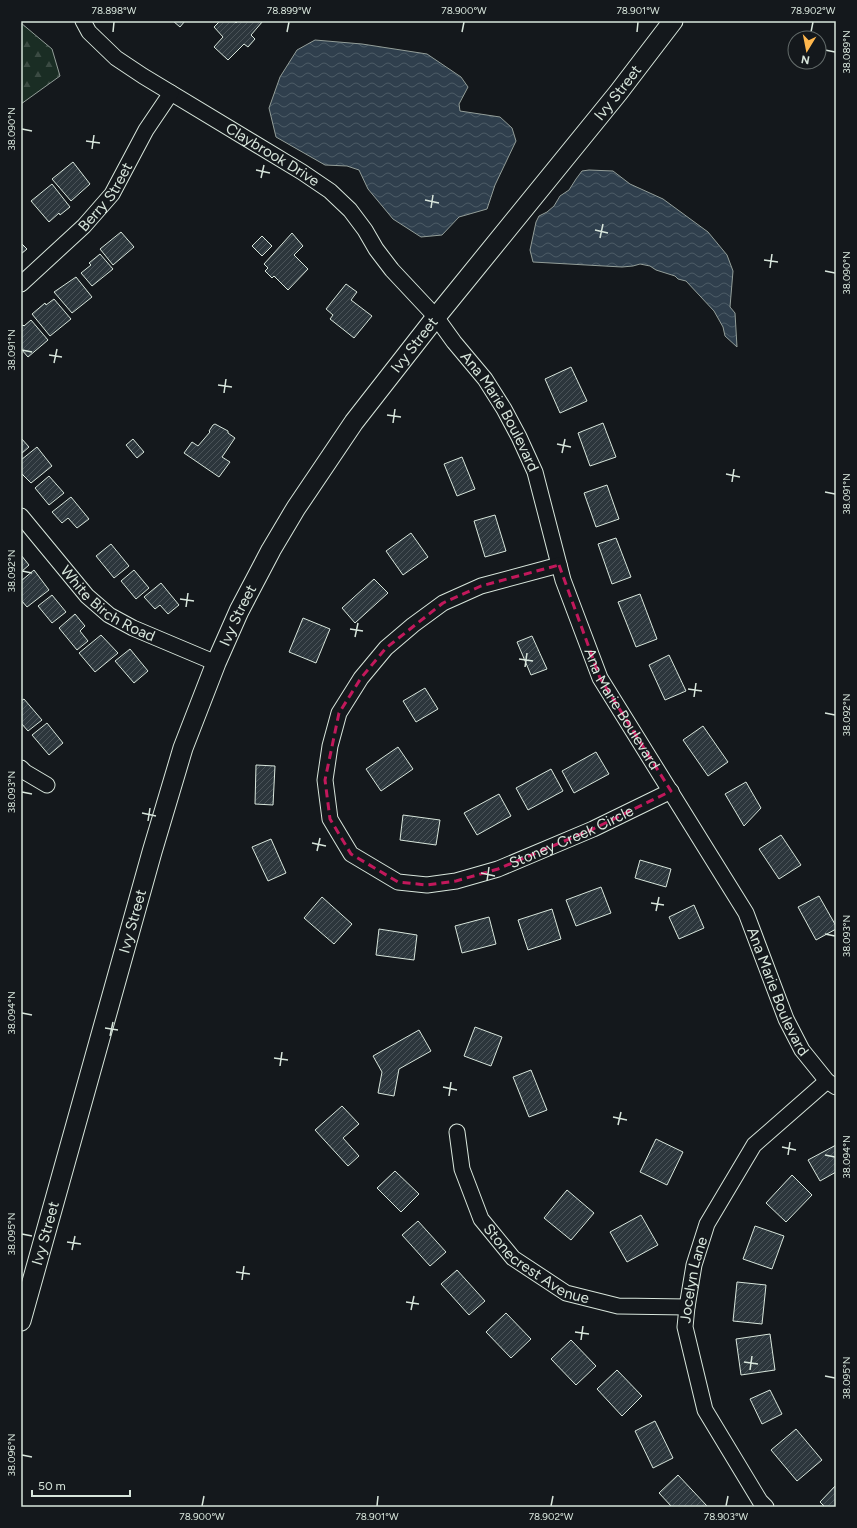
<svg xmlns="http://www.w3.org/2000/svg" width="857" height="1528" font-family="Figtree,sans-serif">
	<defs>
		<pattern id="forest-firs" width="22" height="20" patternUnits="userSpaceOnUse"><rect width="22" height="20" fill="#1a2d24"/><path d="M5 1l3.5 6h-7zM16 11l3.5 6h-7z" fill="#3b4b43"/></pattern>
		<pattern id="water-waves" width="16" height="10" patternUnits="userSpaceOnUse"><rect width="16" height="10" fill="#2f3f4d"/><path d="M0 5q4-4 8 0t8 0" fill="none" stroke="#4c5b66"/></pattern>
		<pattern id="building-hatch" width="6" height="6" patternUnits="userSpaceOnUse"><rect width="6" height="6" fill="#2c363c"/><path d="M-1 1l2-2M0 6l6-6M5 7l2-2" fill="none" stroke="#4a5358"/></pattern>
	</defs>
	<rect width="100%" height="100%" fill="#14181c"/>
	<polygon fill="url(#forest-firs)" stroke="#939e99" points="21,23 52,49 60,76 21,104"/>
	<g fill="url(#water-waves)" stroke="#939e99">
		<polygon points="315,40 362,44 427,54 461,77 468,87 459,104 460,111 500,117 512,128 516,141 495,185 487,209 459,217 442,235 421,237 393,219 368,189 359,170 347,166 325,165 276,137 269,108 280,77 297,50"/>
		<polygon points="589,170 613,171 630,184 663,199 708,232 727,255 733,271 730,307 735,313 737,347 725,336 723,327 714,311 686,281 678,279 675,276 656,270 650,266 640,264 633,266 622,267 533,262 530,250 536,222 539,216 547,212 554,206 560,196 569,190 576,179 582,171"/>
	</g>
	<g fill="url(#building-hatch)" stroke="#d8e6dc">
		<polygon points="173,21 185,21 180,27"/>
		<polygon points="220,21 234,21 236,23 238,21 263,21 251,35 255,39 248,47 244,44 228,60 214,47 223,37 214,27"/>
		<polygon points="73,162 90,184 71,201 52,179"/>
		<polygon points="52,184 70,207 60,215 59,213 49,222 31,201"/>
		<polygon points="121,232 134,247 113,265 100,249"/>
		<polygon points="292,233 303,246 294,255 308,269 288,290 274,276 272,278 265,271 268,268 264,264"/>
		<polygon points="262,236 272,246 262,256 252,246"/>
		<polygon points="21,243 27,249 21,254"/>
		<polygon points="100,254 113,269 92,286 81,273 91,265 89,263"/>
		<polygon points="76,277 92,297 72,313 54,292"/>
		<polygon points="346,284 357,292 351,300 372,316 354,338 330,319 333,315 326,309"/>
		<polygon points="54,299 71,319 50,336 32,314 45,303 46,305"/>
		<polygon points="31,320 48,340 28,357 21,349 21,326 23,325 24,326"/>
		<polygon points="571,367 587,401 560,413 545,379"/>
		<polygon points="603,423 616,457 590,466 578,433"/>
		<polygon points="215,424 228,431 228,433 235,438 222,457 230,462 219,477 184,453 192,442 198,446 210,432 209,431 213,425"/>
		<polygon points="21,438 29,447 21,454"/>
		<polygon points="133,439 144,452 137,458 126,445"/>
		<polygon points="37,447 52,466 31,483 21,473 21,460"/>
		<polygon points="462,457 475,489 457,496 444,464"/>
		<polygon points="49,476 64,493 49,505 35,488"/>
		<polygon points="607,485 619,519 596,527 584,493"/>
		<polygon points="71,497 89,519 77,528 68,518 62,523 52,512"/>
		<polygon points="495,515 506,551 485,557 474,521"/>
		<polygon points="411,533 428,557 403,575 386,551"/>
		<polygon points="616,538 631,577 612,584 598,544"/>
		<polygon points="111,544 129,566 114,578 96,556"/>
		<polygon points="21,555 29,565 21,572"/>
		<polygon points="34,570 49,590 27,607 21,600 21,581"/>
		<polygon points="134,570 149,588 136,599 121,581"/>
		<polygon points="374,579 388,593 355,623 342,608"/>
		<polygon points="161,583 179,605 168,614 160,605 155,609 144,597"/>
		<polygon points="640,594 657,639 636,647 618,602"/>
		<polygon points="52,595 66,612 52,623 38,606"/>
		<polygon points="75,614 85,626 80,631 88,641 77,650 59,628"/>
		<polygon points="303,618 330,629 316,663 289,652"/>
		<polygon points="101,635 118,653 95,672 79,653"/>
		<polygon points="532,636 547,669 531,675 517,642"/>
		<polygon points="130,649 148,671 134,683 115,661"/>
		<polygon points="669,655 686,691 665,700 649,665"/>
		<polygon points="425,688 438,709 416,722 403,701"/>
		<polygon points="24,699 42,720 28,731 21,723 21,701"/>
		<polygon points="47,723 63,743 49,755 32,735"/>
		<polygon points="703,726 728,762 708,776 683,740"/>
		<polygon points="398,747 413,769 381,791 366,769"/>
		<polygon points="596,752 609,774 574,793 562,771"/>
		<polygon points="256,765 275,766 273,805 255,804"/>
		<polygon points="551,769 563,791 528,810 516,788"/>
		<polygon points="746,782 761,808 744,826 725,794"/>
		<polygon points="499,794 511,816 477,835 464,813"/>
		<polygon points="403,815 440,820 436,845 400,840"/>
		<polygon points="781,835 801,865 779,879 759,849"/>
		<polygon points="271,839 286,873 268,881 252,847"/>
		<polygon points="640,860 671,869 666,887 635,878"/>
		<polygon points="601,887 611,913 576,926 566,900"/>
		<polygon points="819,896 836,926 836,929 816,940 798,907"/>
		<polygon points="322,897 352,924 334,944 304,918"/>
		<polygon points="694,905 704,928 679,939 669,917"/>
		<polygon points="552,909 561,939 528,950 518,920"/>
		<polygon points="489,917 496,944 462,953 455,926"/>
		<polygon points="379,929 417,935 414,960 376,955"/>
		<polygon points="475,1027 502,1037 491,1066 464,1056"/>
		<polygon points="419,1030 431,1051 399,1069 394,1096 378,1093 382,1072 373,1056"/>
		<polygon points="531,1070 547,1110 529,1117 513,1077"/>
		<polygon points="342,1106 359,1124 343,1138 359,1156 348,1166 315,1130"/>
		<polygon points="656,1139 683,1152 667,1185 640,1172"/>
		<polygon points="836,1145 836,1172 820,1181 808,1160"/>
		<polygon points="395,1171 419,1194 401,1212 377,1188"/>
		<polygon points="792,1175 812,1195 786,1222 766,1203"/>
		<polygon points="567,1190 594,1213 571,1240 544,1218"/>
		<polygon points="641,1215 658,1245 627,1262 610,1232"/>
		<polygon points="418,1221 446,1252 430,1266 402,1235"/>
		<polygon points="755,1226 784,1236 772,1269 743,1259"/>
		<polygon points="457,1270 485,1301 469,1315 441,1284"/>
		<polygon points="737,1282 766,1285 762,1324 733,1321"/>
		<polygon points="506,1313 531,1339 511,1358 486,1332"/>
		<polygon points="770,1334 775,1370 741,1375 736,1339"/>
		<polygon points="571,1340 596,1366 576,1385 551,1359"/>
		<polygon points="617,1370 642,1396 622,1416 597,1389"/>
		<polygon points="770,1390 782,1414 762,1424 750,1399"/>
		<polygon points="655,1421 673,1458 653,1468 635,1431"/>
		<polygon points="796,1429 822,1460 797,1481 771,1450"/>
		<polygon points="678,1475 707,1506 706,1507 672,1507 659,1493"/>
		<polygon points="836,1485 836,1507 825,1507 820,1502"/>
	</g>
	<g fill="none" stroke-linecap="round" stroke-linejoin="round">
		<defs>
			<g id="minor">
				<path id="s1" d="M83,21L89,32L116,58L143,76L302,172L330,191L350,210L365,230L376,249L392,270L436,317L454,342L485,379L504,409L519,437L535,472L563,580L600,678L746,913L786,1019L802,1050L827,1081L836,1087"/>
				<path id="s2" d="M21,284L84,226L112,194L146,130L171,93"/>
				<path id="s3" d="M21,516L87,596L109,615L133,628L216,663"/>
				<path id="s4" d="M559,565L481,586L443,603L413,625L386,648L361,678L339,713L330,746L325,780L330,819L351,854L398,882L427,885L456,881L498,869L593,829L671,791"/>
				<polyline points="21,768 25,772 47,785"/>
				<path id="s5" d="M457,1132L462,1169L481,1219L513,1258L566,1293L618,1306L687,1307"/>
				<path id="s6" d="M766,1507L760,1501L705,1410L685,1327L687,1307L694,1265L707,1224L754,1145L827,1081"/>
			</g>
			<g id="major">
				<path id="s7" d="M21,1321L152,852L183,748L216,663L239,611L271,550L296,508L354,422L436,317L618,93L673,21"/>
			</g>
		</defs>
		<use href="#minor" stroke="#d8e6dc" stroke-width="17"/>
		<use href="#major" stroke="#d8e6dc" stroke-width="21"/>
		<use href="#minor" stroke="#14181c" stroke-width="15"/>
		<use href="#major" stroke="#14181c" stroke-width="19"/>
	</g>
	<path fill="none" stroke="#c2185b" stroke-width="3" stroke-dasharray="8 5" stroke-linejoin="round" d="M559,565L600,678L671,791L593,829L498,869L456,881L427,885L398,882L351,854L330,819L325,780L339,713L361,678L386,648L443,603L481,586Z"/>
	<path fill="none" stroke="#d8e6dc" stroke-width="1.5" d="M113,32L114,22M287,32L289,22M462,32L464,22M637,32L638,22M811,32L813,22M825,50L835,52M22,129L32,131M86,141L100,143M92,149L94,135M256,170L270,173M261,178L264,165M425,200L439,203M431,208L433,195M595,230L608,233M600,238L603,224M764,260L778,262M770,268L772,254M825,271L835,273M22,350L32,352M49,355L62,357M54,363L57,349M218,385L232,387M224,393L226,379M387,415L401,417M393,423L395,409M557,444L571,447M562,453L565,439M726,474L740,477M732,482L734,469M825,492L835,494M22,571L32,573M180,599L194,601M186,607L188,593M350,629L363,631M355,637L358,623M519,659L533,661M525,667L527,653M688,689L702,691M694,697L696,683M825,713L835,715M22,792L32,794M142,813L156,816M148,821L150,808M312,843L326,846M317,851L320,838M481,873L495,876M487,881L489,867M651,903L664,905M656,911L659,897M825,934L835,936M22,1013L32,1015M105,1028L118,1030M110,1036L113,1022M274,1058L288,1060M280,1066L282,1052M443,1087L457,1090M449,1096L451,1082M613,1117L627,1120M618,1125L621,1112M782,1147L796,1150M788,1155L790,1142M825,1155L835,1157M22,1234L32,1236M67,1242L81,1244M72,1250L75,1236M236,1272L250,1274M242,1280L244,1266M406,1302L419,1304M411,1310L414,1296M575,1332L589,1334M581,1340L583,1326M744,1362L758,1364M750,1370L752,1356M825,1376L835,1378M22,1455L32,1457M202,1506L204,1496M377,1506L378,1496M551,1506L553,1496M726,1506L728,1496"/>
	<g text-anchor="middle" stroke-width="3" stroke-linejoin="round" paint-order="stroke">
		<g font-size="15" fill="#d8e6dc" stroke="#14181c">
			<text dy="5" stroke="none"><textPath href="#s7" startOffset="1387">Ivy Street</textPath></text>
			<text dy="5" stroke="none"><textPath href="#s1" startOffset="234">Claybrook Drive</textPath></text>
			<text dy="5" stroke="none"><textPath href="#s2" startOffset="122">Berry Street</textPath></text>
			<text dy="5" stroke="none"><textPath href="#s7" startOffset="1063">Ivy Street</textPath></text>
			<text dy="5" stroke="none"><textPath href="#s1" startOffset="582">Ana Marie Boulevard</textPath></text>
			<text dy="5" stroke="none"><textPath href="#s3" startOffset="125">White Birch Road</textPath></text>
			<text dy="5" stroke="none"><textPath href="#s7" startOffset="739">Ivy Street</textPath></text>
			<text dy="5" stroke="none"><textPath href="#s1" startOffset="906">Ana Marie Boulevard</textPath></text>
			<text dy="5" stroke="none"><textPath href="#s4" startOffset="661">Stoney Creek Circle</textPath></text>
			<text dy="5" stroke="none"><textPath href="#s7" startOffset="415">Ivy Street</textPath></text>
			<text dy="5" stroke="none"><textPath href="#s1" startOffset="1230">Ana Marie Boulevard</textPath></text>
			<text dy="5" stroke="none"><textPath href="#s7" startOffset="91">Ivy Street</textPath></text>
			<text dy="5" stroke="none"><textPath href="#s5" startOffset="164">Stonecrest Avenue</textPath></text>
			<text dy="5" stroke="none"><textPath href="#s6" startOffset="248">Jocelyn Lane</textPath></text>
		</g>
	</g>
	<rect width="857" height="1528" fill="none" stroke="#14181c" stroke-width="44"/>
	<g transform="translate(807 50) rotate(190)"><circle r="19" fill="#14181c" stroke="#626a69"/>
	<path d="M0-3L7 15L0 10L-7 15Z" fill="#ffb74d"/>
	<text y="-6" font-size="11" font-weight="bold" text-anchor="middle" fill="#d8e6dc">N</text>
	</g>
	<path d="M32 1490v6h98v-6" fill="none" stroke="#d8e6dc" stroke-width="2"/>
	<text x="38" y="1490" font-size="12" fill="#d8e6dc" stroke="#14181c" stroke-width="3" paint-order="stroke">50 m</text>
	<rect x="22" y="22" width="813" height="1484" fill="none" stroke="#d8e6dc" stroke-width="1.5"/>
	<g font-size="10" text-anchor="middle" fill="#d8e6dc">
		<text x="114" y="14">78.898°W</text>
		<text x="289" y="14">78.899°W</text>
		<text x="464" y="14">78.900°W</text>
		<text x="638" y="14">78.901°W</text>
		<text x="813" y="14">78.902°W</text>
		<text transform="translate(846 52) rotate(-90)" y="4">38.089°N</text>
		<text transform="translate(11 129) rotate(-90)" y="4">38.090°N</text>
		<text transform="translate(846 273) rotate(-90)" y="4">38.090°N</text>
		<text transform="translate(11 350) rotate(-90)" y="4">38.091°N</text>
		<text transform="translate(846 494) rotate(-90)" y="4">38.091°N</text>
		<text transform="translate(11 571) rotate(-90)" y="4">38.092°N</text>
		<text transform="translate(846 715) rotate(-90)" y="4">38.092°N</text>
		<text transform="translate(11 792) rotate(-90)" y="4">38.093°N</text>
		<text transform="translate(846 936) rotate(-90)" y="4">38.093°N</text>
		<text transform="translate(11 1013) rotate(-90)" y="4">38.094°N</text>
		<text transform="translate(846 1157) rotate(-90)" y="4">38.094°N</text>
		<text transform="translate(11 1234) rotate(-90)" y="4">38.095°N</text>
		<text transform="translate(846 1378) rotate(-90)" y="4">38.095°N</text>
		<text transform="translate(11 1455) rotate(-90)" y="4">38.096°N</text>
		<text x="202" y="1520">78.900°W</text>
		<text x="377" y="1520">78.901°W</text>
		<text x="551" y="1520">78.902°W</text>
		<text x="726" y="1520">78.903°W</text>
	</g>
</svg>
